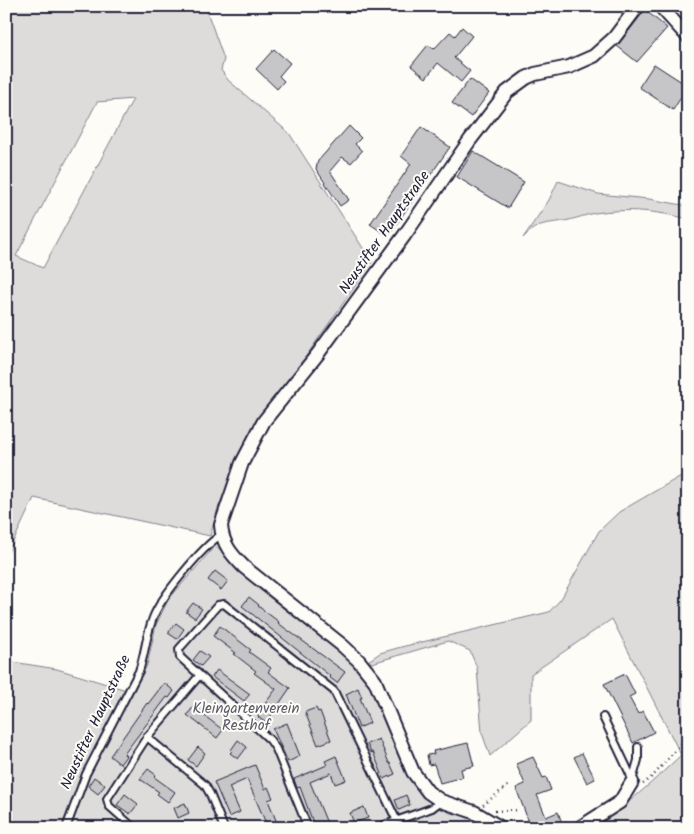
<svg xmlns="http://www.w3.org/2000/svg" width="694" height="834" font-family="Kalam,sans-serif">
	<rect width="100%" height="100%" fill="#fdfcf7"/>
	<filter id="ink" filterUnits="userSpaceOnUse"><feTurbulence type="fractalNoise" baseFrequency=".02" numOctaves="2"/><feDisplacementMap in="SourceGraphic" scale="10" xChannelSelector="R" yChannelSelector="G"/><feConvolveMatrix kernelMatrix="1 2 1 2 8 2 1 2 1" color-interpolation-filters="sRGB"/></filter>
	<g filter="url(#ink)">
		<g fill="#dddcdb" stroke="#807f8b" fill-rule="evenodd">
			<path d="M6,6H205L224,59L221,70L228,80L289,133L372,262L304,359L272,400L244,447L218,508L210,536L34,498L6,557ZM133,99L43,268L16,256L97,102Z"/>
			<path d="M558,181L598,194L649,199L688,206V219C658,211 626,208 595,213C586,215 577,218 569,220C546,225 540,220 523,238L549,200Z"/>
			<path d="M688,472V828H588C626,808 650,784 681,755L612,619L531,674V720L490,756L482,733L477,668L470,651L448,641L372,663L368,661L380,653L401,647L549,612L561,599L599,531L619,512Z"/>
			<polygon points="215,546 267,591 343,650 369,681 413,780 428,800 450,813 462,815 488,828 6,828 6,661 57,669 133,692 147,665 156,625 168,600"/>
		</g>
		<g fill="#c6c6c8" stroke="#22223b">
			<polygon points="645,10 667,28 637,62 617,46"/>
			<polygon points="462,27 472,36 454,58 470,71 461,82 438,63 426,78 411,66 428,45 434,49 450,32 455,36"/>
			<polygon points="274,49 290,63 279,76 284,81 277,89 256,69"/>
			<polygon points="654,64 688,86 673,110 639,87"/>
			<polygon points="470,79 489,93 471,117 452,103"/>
			<polygon points="349,126 361,138 355,144 362,151 351,163 342,157 330,171 349,200 340,206 316,169 318,161"/>
			<polygon points="421,127 450,147 388,236 370,224 411,164 401,156"/>
			<polygon points="473,151 524,182 508,208 457,177"/>
			<polygon points="215,571 228,581 221,590 208,580"/>
			<polygon points="249,597 259,605 258,606 279,622 278,623 345,672 337,683 329,677 330,676 242,606"/>
			<polygon points="193,603 202,609 195,618 186,612"/>
			<polygon points="176,623 184,629 177,639 168,633"/>
			<polygon points="220,626 251,650 249,652 271,668 268,672 290,688 266,723 258,717 258,713 276,689 254,673 256,671 234,654 236,653 213,636"/>
			<polygon points="200,651 209,657 201,666 193,660"/>
			<polygon points="217,670 250,694 244,701 212,677"/>
			<polygon points="625,674 635,694 629,697 638,714 643,711 654,732 633,743 604,684"/>
			<polygon points="164,683 174,691 169,698 167,697 124,754 126,756 120,764 110,756 147,703 148,704"/>
			<polygon points="358,688 362,698 360,698 370,723 359,728 346,694"/>
			<polygon points="194,706 203,713 202,714 223,730 217,738 187,715"/>
			<polygon points="316,708 318,712 320,711 331,740 318,745 305,712"/>
			<polygon points="287,723 300,756 288,762 273,729"/>
			<polygon points="379,739 389,763 390,763 395,774 384,779 373,752 371,753 367,744"/>
			<polygon points="238,740 247,747 238,759 230,753 232,751 231,750"/>
			<polygon points="468,743 474,766 461,769 463,777 440,783 434,764 429,765 427,755 434,754 433,751"/>
			<polygon points="198,747 205,753 196,766 188,760"/>
			<polygon points="582,753 595,779 587,783 574,757"/>
			<polygon points="336,756 346,780 335,784 331,773 310,782 329,828 315,828 300,787 297,788 294,779 327,765 325,761"/>
			<polygon points="533,757 543,778 546,777 551,790 537,795 546,817 558,812 563,826 557,828 531,828 516,788 525,784 516,764"/>
			<polygon points="255,765 265,789 268,787 273,798 268,800 279,828 268,828 247,779 229,787 240,812 229,817 214,782"/>
			<polygon points="148,769 156,775 154,777 175,792 168,802 157,794 159,792 140,779"/>
			<polygon points="94,777 105,785 98,794 88,786"/>
			<polygon points="125,794 138,804 130,814 117,805"/>
			<polygon points="406,795 410,805 399,810 395,800"/>
			<polygon points="185,803 189,813 178,818 174,808"/>
			<polygon points="364,807 368,818 354,823 350,813"/>
		</g>
		<g fill="none" stroke-linecap="round" stroke-linejoin="round">
			<defs>
				<g id="lane">
					<polyline points="603,717 630,774 632,782"/>
					<polyline points="147,737 205,785 210,794 224,828"/>
					<polyline points="632,781 638,760 638,747"/>
					<path d="M66,828L86,774L139,671C145,654 146,635 153,618C160,598 203,546 221,535"/>
					<polyline points="134,828 109,806 107,799 147,737 199,676"/>
					<polyline points="308,828 276,749 270,740 180,657 179,649 218,605 224,604 334,691 396,819"/>
					<polyline points="376,828 432,808 441,801"/>
				</g>
				<g id="street">
					<polyline points="660,6 688,37"/>
					<path d="M501,828L474,812L441,801L428,792L413,772L375,681L359,661L343,646L244,567C232,555 222,544 221,525L242,463L264,421L317,355L404,236L470,140L507,92L526,78L535,74L569,67L594,56L614,38L638,6"/>
					<polyline points="579,828 620,802 632,782"/>
				</g>
			</defs>
			<use href="#lane" stroke="#22223b" stroke-width="10"/>
			<use href="#street" stroke="#22223b" stroke-width="16"/>
			<g stroke="#22223b" stroke-width="2.5" stroke-dasharray="1 4" stroke-linecap="butt">
				<polyline points="643,784 653,776 688,736"/>
				<polyline points="483,805 510,784"/>
				<polyline points="495,811 519,810"/>
			</g>
			<use href="#lane" stroke="#fdfcf7" stroke-width="6"/>
			<use href="#street" stroke="#fdfcf7" stroke-width="12"/>
		</g>
	</g>
	<g text-anchor="middle" stroke-width="4" stroke-linejoin="round" paint-order="stroke">
		<g font-size="15" fill="#22223b" stroke="#fdfcf7">
			<text transform="translate(384 232) rotate(-55)" y="5">Neustifter Hauptstraße</text>
			<text transform="translate(95 722) rotate(-65)" y="5">Neustifter Hauptstraße</text>
		</g>
		<g font-size="15" fill="#5a5a6b" stroke="#fdfcf7">
			<text x="246" y="713">Kleingartenverein<tspan x="246" dy="17">Resthof</tspan></text>
		</g>
	</g>
	<rect width="694" height="834" fill="none" stroke="#fdfcf7" stroke-width="25"/>
	<rect x="12" y="12" width="669" height="809" fill="none" stroke="#22223b" stroke-width="2" filter="url(#ink)"/>
</svg>
